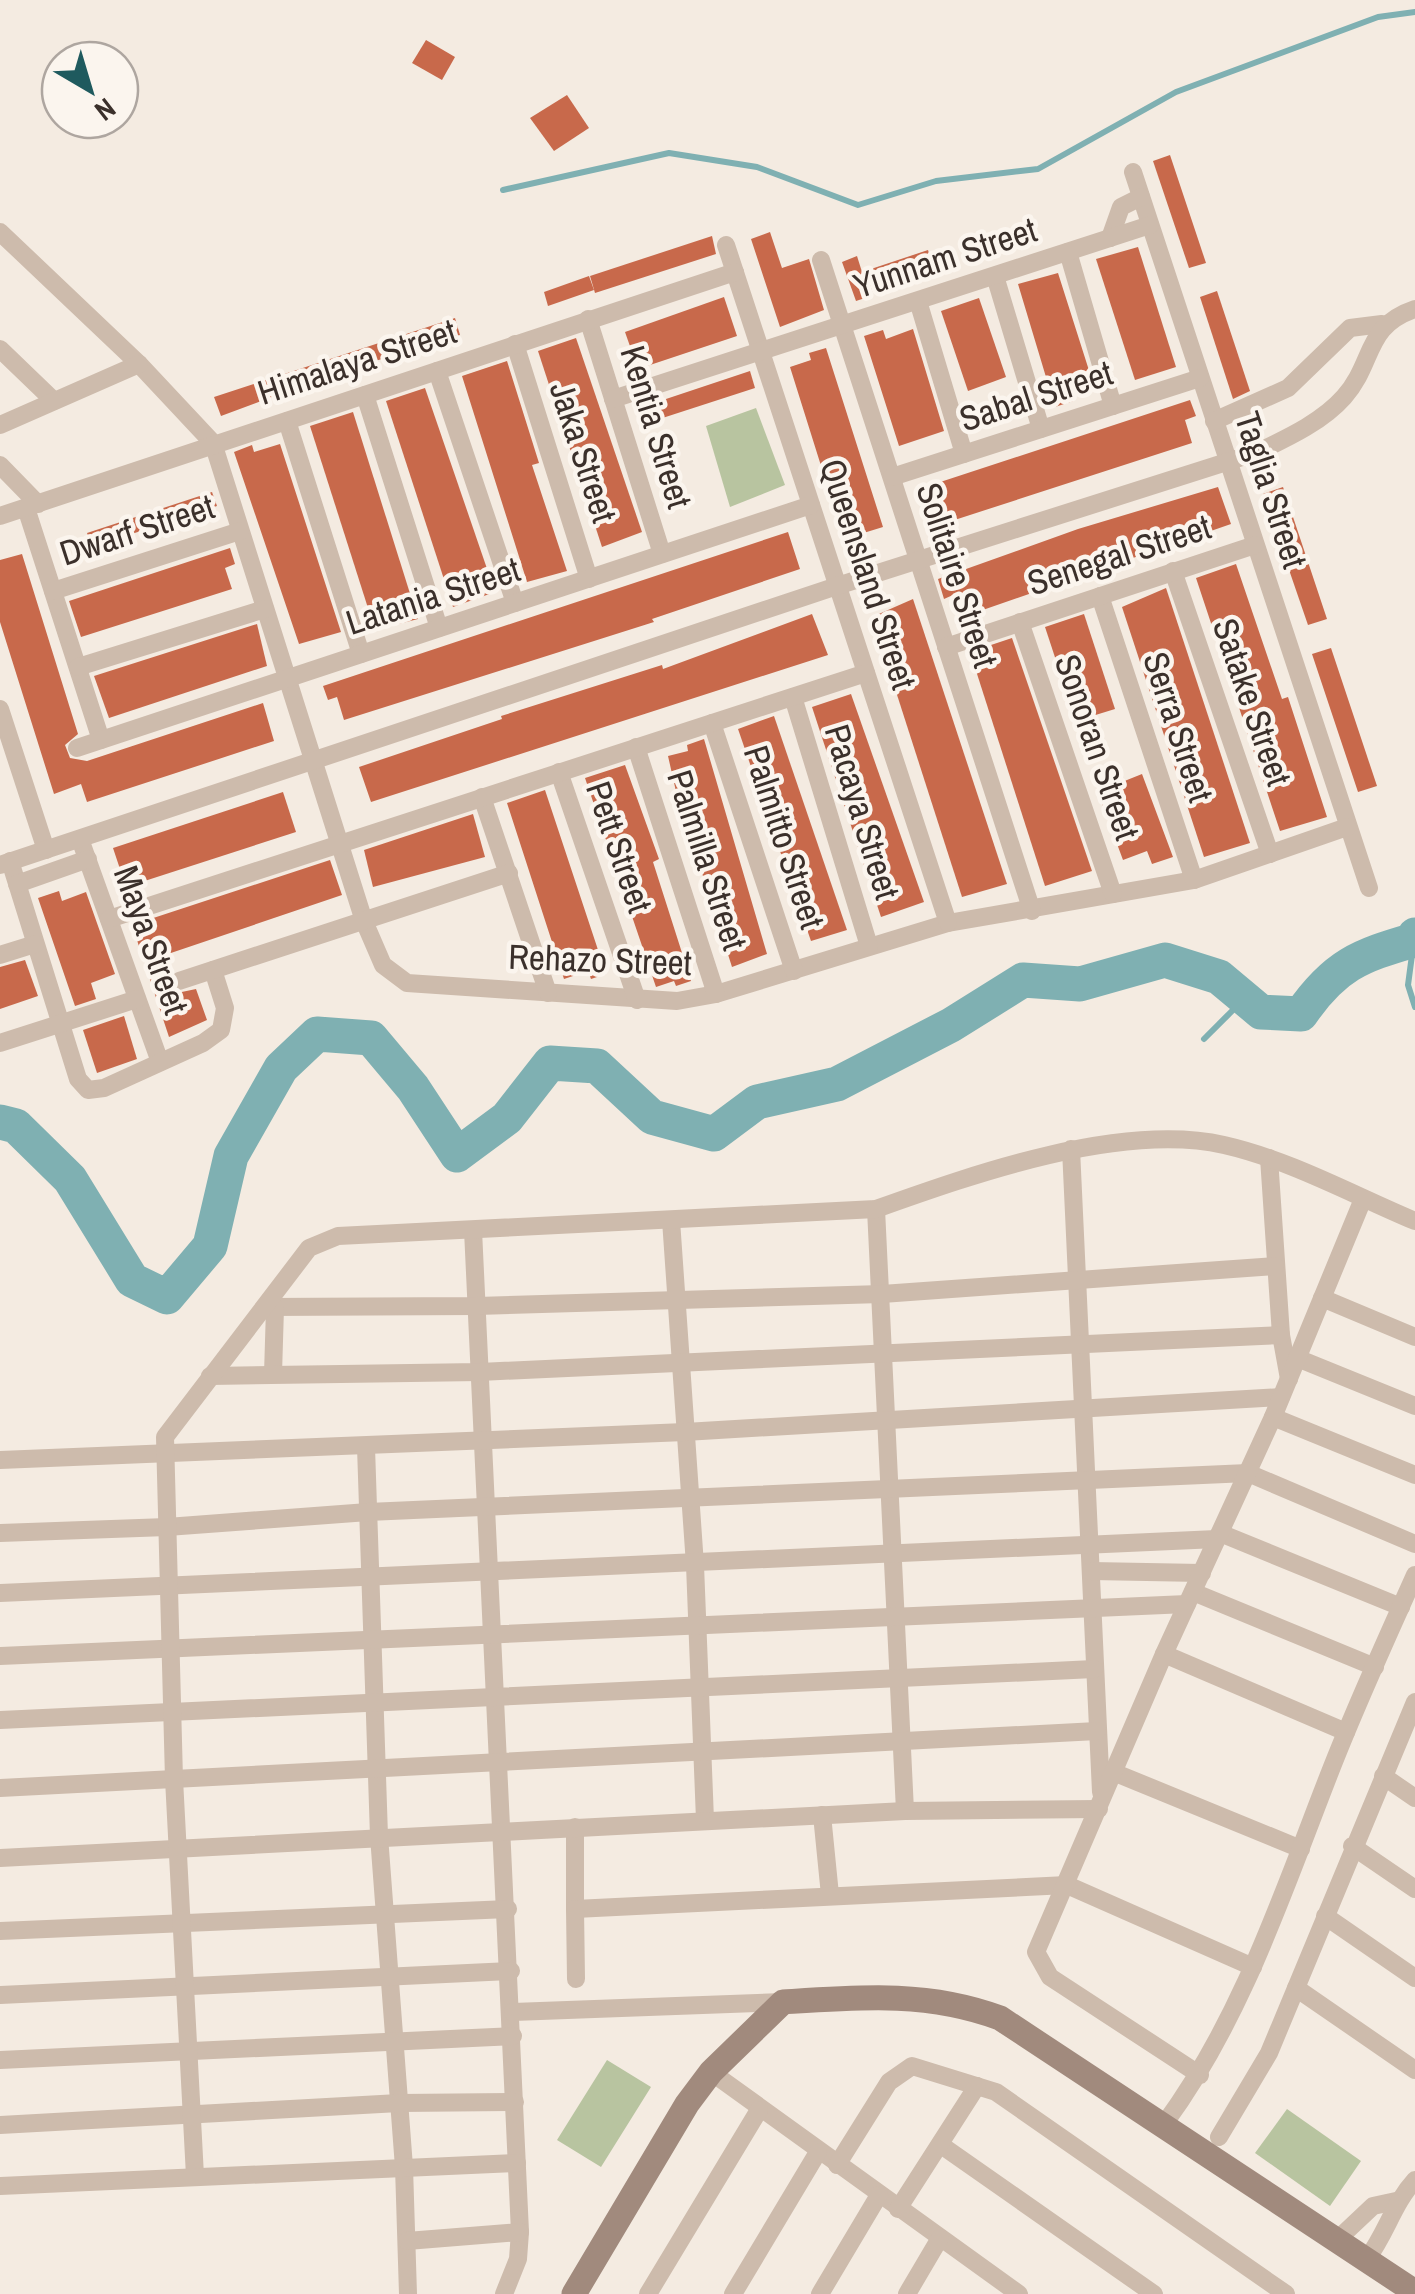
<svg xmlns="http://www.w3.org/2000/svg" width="1415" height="2294" font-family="'Archivo Narrow',sans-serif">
	<rect width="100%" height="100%" fill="#f4ebe1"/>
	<g fill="#b8c4a0">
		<polygon points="756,408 785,485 730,507 706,426"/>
		<polygon points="607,2060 651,2087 601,2167 557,2140"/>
		<polygon points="1287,2109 1361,2161 1330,2206 1255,2153"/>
	</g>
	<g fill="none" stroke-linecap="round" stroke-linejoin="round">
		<g stroke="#7fb0b2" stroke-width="6">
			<polyline points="503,190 669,153 757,167 858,205 936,181 1038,169 1176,92 1378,17 1415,12"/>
			<polyline points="1414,940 1408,985 1415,1007"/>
			<polyline points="1204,1039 1245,998"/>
		</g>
		<path stroke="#7fb0b2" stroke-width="35" d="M0,1122L16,1126L70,1179L132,1280L167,1297L210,1246L231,1156L281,1068L317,1034L371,1038L413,1088L457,1155L507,1118L550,1063L597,1066L652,1117L714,1134L757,1102L837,1084L951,1025L1023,980L1080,984L1165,960L1219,977L1261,1012L1301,1014C1335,965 1359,956 1414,940L1415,935"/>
	</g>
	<g fill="#c8694b">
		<polygon points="426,40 455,57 442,80 412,63"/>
		<polygon points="567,95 589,128 554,151 530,118"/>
		<polygon points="1170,155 1206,263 1189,268 1153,161"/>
		<polygon points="770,232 782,268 809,259 824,310 780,327 751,239"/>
		<polygon points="712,236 716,254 595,293 590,276"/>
		<polygon points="1138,247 1176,367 1135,380 1096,259"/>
		<polygon points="928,250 934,271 870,292 871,296 856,301 842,262 857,256 862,272"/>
		<polygon points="1058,273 1093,383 1070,391 1073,401 1055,407 1018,284"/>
		<polygon points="589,276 594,290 548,306 544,292"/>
		<polygon points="1217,291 1250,391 1233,399 1200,297"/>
		<polygon points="724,297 737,336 638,369 625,332"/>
		<polygon points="979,298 1006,377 968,391 941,311"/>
		<polygon points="455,318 460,335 333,374 221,416 214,397"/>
		<polygon points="913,329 944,431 899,446 864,336 883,330 886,339"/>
		<polygon points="576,338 642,532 602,547 538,351"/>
		<polygon points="826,348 883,527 844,539 790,367 811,360 809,353"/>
		<polygon points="507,361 539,463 532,465 567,571 527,582 462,376"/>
		<polygon points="750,371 755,388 644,424 639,408"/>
		<polygon points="425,388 495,592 453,607 386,401"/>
		<polygon points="1190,400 1196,416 1185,420 1192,443 933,527 919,489"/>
		<polygon points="353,412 418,619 375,630 310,426"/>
		<polygon points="280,444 341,632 299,644 234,452 252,445 254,452"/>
		<polygon points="1218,487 1231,524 977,612 981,622 964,628 953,595 944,599 938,579 1078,529"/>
		<polygon points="1283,487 1327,619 1308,625 1263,494"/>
		<polygon points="212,492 217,506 92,547 87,533"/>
		<polygon points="788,532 800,569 652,619 654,622 344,720 337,697 328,700 323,686"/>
		<polygon points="230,548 235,564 225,568 232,589 81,637 69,601"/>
		<polygon points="22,554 78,734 65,745 70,758 87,761 263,703 274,741 87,802 81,784 54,794 0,622 0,560"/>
		<polygon points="1236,564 1282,699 1288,697 1327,817 1280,831 1196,578"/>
		<polygon points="1166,588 1250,843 1204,857 1122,607"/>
		<polygon points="913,599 1007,884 962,897 872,617"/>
		<polygon points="812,614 828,655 371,802 359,767 502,719 501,716 662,665 663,669"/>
		<polygon points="1084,614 1115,709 1076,721 1045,627"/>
		<polygon points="257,624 267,666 109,718 94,676"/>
		<polygon points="1012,638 1092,871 1045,886 970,652"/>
		<polygon points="1331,648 1377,786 1358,792 1312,654"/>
		<polygon points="851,694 924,902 881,917 812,707"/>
		<polygon points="774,716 847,930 811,941 738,729"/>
		<polygon points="704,739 767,954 732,967 694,848 689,849 668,756 688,751 687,745"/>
		<polygon points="625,765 659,859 653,862 691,981 676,986 674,981 656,987 585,778"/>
		<polygon points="1142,774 1173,857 1152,864 1147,851 1123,860 1094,782 1114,775 1117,784"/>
		<polygon points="545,790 606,974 591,979 588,971 564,979 507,803"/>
		<polygon points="283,792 296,832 126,887 113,848"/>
		<polygon points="473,814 485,857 373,887 364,850"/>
		<polygon points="330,860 342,895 162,956 170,990 177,993 196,989 207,1020 169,1037 132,925"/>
		<polygon points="59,891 62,901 86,892 115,974 91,983 96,999 75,1006 38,898"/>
		<polygon points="25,960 38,996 0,1009 0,967"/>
		<polygon points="124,1016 137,1059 97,1073 83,1030"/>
	</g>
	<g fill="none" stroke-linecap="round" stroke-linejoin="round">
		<g stroke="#cdbbac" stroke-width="18">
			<polyline points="1133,172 1369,888"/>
			<polyline points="0,232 139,364 213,443 364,921 383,965 407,983 677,1001 716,994 948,923 1194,880 1347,827"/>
			<polyline points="1110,238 1121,207 1141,197"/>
			<polyline points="726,245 948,923"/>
			<polyline points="1068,252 1113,406"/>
			<polyline points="821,260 1032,911"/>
			<polyline points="995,276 1041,429"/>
			<polyline points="918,301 964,454"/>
			<polyline points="588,319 662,554"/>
			<polyline points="515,344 589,579"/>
			<polyline points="0,349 54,401"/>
			<polyline points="437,371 515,603"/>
			<polyline points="365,395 439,628"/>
			<polyline points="613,399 1150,225"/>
			<polyline points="287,421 361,654"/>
			<polyline points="1214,421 1288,388 1350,328 1382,324"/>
			<polyline points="0,425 139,364"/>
			<polyline points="0,465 38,504"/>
			<polyline points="892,477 1200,378"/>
			<polyline points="26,508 101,740"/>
			<polyline points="0,516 735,272"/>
			<polyline points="1173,571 1270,854"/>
			<polyline points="53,591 240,531"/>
			<polyline points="1100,596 1194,880"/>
			<polyline points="1020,622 1113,894"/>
			<polyline points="946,647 1255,545"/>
			<polyline points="78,667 265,609"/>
			<polyline points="793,697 869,946"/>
			<polyline points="0,709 46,850"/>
			<polyline points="712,723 794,971"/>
			<polyline points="636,747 716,994"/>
			<polyline points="77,748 811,505"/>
			<polyline points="559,772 637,1000"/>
			<polyline points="482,797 548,993"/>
			<polyline points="80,839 160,1062"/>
			<polyline points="10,861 78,1079 88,1090 104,1088 203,1043 221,1030 225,1008 213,970"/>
			<path d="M0,865L837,586L1258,452C1287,438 1322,422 1344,397C1375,362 1364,326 1415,309"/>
			<polyline points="17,884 88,859"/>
			<polyline points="109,919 866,673"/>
			<polyline points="0,955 35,944"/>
			<polyline points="179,981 509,873"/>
			<polyline points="0,1043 137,999"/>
			<polyline points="1071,1149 1101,1792"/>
			<polyline points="1269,1158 1281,1335 1289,1379"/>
			<polyline points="876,1209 905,1811"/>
			<polyline points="671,1220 695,1565 705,1820"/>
			<polyline points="473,1230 520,2232 518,2259 504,2294"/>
			<polyline points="1322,1298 1415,1337"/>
			<polyline points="265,1307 477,1306 882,1294 1275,1266"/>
			<polyline points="1297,1358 1415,1406"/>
			<polyline points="273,1374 275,1308"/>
			<polyline points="210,1376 480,1372 1281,1335"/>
			<polyline points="1273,1417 1415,1475"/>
			<polyline points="366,1447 379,1836 404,2167 408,2294"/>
			<polyline points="0,1460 685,1432 1281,1397"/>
			<polyline points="0,1533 167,1527 368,1512 1248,1473 1415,1544"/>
			<polyline points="1220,1533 1401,1607"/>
			<polyline points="1091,1571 1202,1573"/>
			<polyline points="1193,1592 1375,1667"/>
			<polyline points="0,1593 1217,1539"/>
			<polyline points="1164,1654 1346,1732"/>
			<polyline points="0,1656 1187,1604"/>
			<polyline points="0,1720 1094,1669"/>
			<polyline points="1113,1772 1301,1849"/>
			<polyline points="1383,1776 1415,1798"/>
			<polyline points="0,1788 1097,1731"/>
			<polyline points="822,1815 830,1895"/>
			<polyline points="575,1827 575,1909 1067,1885 1253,1967"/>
			<polyline points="1352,1846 1415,1889"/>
			<polyline points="0,1858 905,1811 1099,1809"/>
			<polyline points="575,1909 576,1979"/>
			<polyline points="1325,1916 1415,1978"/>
			<polyline points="0,1931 508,1909"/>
			<polyline points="1296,1988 1415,2070"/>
			<polyline points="0,1995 511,1971"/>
			<polyline points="513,2012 783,2002"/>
			<polyline points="0,2060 513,2036"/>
			<polyline points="711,2072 1019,2294"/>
			<polyline points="1200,2075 1050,1977 1036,1952 1164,1654 1273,1417 1363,1199"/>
			<path d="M1165,2123C1242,2018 1283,1892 1330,1772C1356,1705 1386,1640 1415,1575"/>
			<polyline points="0,2125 399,2103 515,2102"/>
			<polyline points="1219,2137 1269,2053 1415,1702"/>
			<polyline points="941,2145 1154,2294"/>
			<polyline points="837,2165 889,2082 912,2066 996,2092 1286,2294"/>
			<path d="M195,2176L174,1779L165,1437L309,1248L338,1236L876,1209C974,1174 1121,1122 1224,1145C1290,1160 1353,1195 1415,1221"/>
			<polyline points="0,2186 517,2163"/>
			<polyline points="898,2209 977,2086"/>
			<polyline points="1338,2239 1373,2206 1396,2201"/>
			<polyline points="407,2241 520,2232"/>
			<path d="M1367,2259C1387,2232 1393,2204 1415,2180"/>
			<polyline points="648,2294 759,2110"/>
			<polyline points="733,2294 818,2152"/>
			<polyline points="820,2294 879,2195"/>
			<polyline points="907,2294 940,2238"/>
		</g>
		<path stroke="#a18a7d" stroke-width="25" d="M574,2294L687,2104L711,2072L783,2002C859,1997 928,1991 1000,2018L1415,2292"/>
	</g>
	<g text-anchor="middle" stroke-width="9" stroke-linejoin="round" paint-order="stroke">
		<g font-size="35" fill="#3b302b" stroke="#fbf5ee">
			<text transform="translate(945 258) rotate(-18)" y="12">Yunnam Street</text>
			<text transform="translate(357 362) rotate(-18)" y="12">Himalaya Street</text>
			<text transform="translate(1036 396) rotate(-18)" y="12">Sabal Street</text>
			<text transform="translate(656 427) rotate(73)" y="12">Kentia Street</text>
			<text transform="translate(583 452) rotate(72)" y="12">Jaka Street</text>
			<text transform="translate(1271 490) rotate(72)" y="12">Taglia Street</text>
			<text transform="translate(137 530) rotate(-18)" y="12">Dwarf Street</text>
			<text transform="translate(1119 555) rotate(-18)" y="12">Senegal Street</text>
			<text transform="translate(868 574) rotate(72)" y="12">Queensland Street</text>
			<text transform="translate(957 575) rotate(72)" y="12">Solitaire Street</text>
			<text transform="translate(433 596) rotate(-18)" y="12">Latania Street</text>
			<text transform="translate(1252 702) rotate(71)" y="12">Satake Street</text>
			<text transform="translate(1178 727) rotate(72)" y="12">Serra Street</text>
			<text transform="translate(1097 747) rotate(71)" y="12">Sonoran Street</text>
			<text transform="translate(862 812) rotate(73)" y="12">Pacaya Street</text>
			<text transform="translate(784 837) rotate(72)" y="12">Palmitto Street</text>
			<text transform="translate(619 847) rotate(71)" y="12">Pett Street</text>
			<text transform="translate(707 860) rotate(72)" y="12">Palmilla Street</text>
			<text transform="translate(151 940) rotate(70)" y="12">Maya Street</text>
			<text transform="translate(600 960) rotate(2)" y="12">Rehazo Street</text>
		</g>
	</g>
	<g transform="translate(90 90) rotate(142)"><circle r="48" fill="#fbf5ee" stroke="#aea6a0" stroke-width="2.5"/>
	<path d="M0-8L18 38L0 25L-18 38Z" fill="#1f5a5e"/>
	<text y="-15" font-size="28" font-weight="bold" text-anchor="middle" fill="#3b302b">N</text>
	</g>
</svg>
